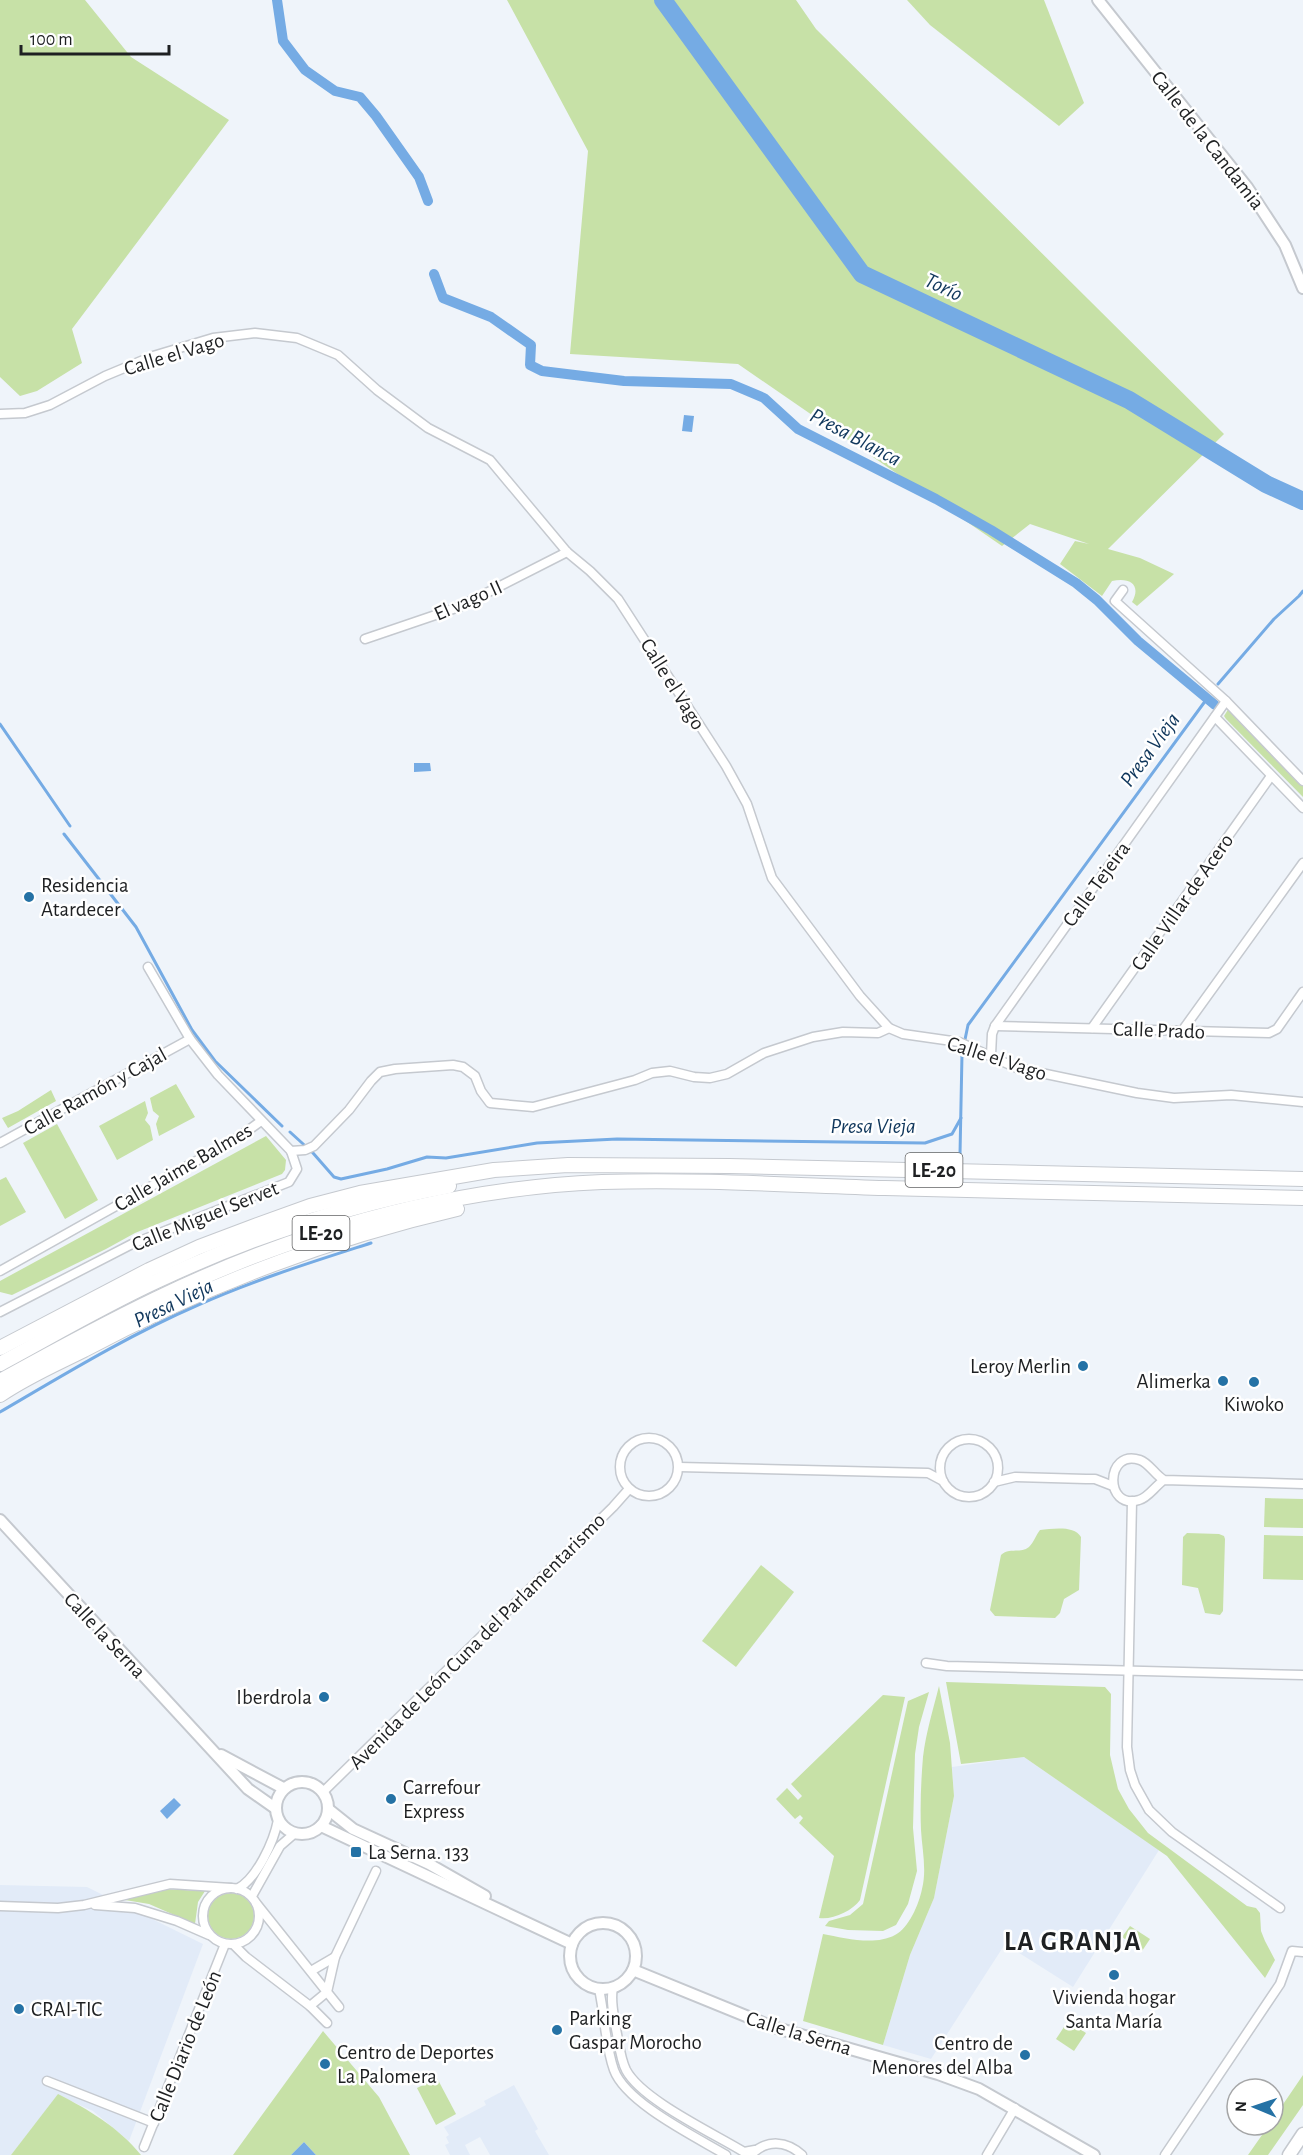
<svg xmlns="http://www.w3.org/2000/svg" width="1303" height="2155" font-family="'Alegreya Sans',sans-serif">
	<rect width="100%" height="100%" fill="#eff4fa"/>
	<g fill="#e2ebf8">
		<polygon points="1024,1757 1159,1850 1073,1987 1005,1944 931,2059 883,2045 910,1955 934,1898 954,1796 952,1767"/>
		<polygon points="0,1885 87,1887 203,1944 129,2141 93,2111 58,2095 11,2155 0,2155"/>
		<polygon points="514,2085 538,2129 535,2131 549,2155 490,2155 480,2137 465,2145 470,2155 450,2155 445,2145 449,2143 446,2137 449,2135 444,2127 486,2105 484,2101"/>
	</g>
	<g fill="#c7e1a7">
		<polygon points="0,0 85,0 131,57 229,120 72,329 82,363 37,391 20,396 0,377"/>
		<path d="M507,0H796L816,29L1224,434L1108,549L1140,558L1174,574L1137,606L1132,602C1142,584 1129,577 1112,581L1102,596L1060,564L1075,541L1089,544L1030,524L1002,546L738,364L570,354L588,151Z"/>
		<polygon points="907,0 1044,0 1084,103 1059,126 930,25"/>
		<polygon points="1229,708 1303,786 1303,797 1226,719 1224,716"/>
		<polygon points="176,1084 195,1117 159,1136 156,1124 159,1116 153,1111 150,1098"/>
		<polygon points="51,1090 56,1101 8,1128 2,1118 18,1111"/>
		<polygon points="145,1101 148,1113 145,1120 150,1126 153,1140 117,1160 99,1126"/>
		<polygon points="57,1124 98,1200 65,1219 23,1143"/>
		<polygon points="266,1136 286,1160 285,1170 282,1174 135,1233 106,1249 12,1295 0,1292 0,1281"/>
		<polygon points="6,1177 26,1212 0,1226 0,1180"/>
		<polygon points="1265,1498 1303,1499 1303,1528 1264,1527"/>
		<path d="M1040,1530C1052,1529 1074,1525 1081,1537L1079,1590L1064,1599L1060,1613L1055,1618L995,1616L990,1610L1001,1555C1009,1547 1020,1554 1029,1547C1034,1542 1036,1535 1040,1530Z"/>
		<polygon points="1187,1533 1219,1534 1224,1536 1225,1539 1223,1611 1220,1615 1205,1613 1198,1588 1182,1585 1183,1537"/>
		<polygon points="1264,1535 1303,1536 1303,1580 1263,1579"/>
		<polygon points="761,1565 794,1592 736,1667 702,1641"/>
		<polygon points="946,1682 1105,1687 1111,1694 1110,1755 1118,1789 1129,1809 1148,1833 1247,1906 1256,1908 1260,1913 1261,1931 1265,1941 1275,1960 1265,1978 1167,1856 1024,1757 961,1764"/>
		<path d="M939,1686L950,1743L954,1796L934,1898L910,1955L883,2045L803,2021L823,1934C844,1938 875,1946 895,1935C909,1928 919,1904 922,1889C927,1870 922,1849 921,1830C920,1806 921,1781 923,1757C926,1732 933,1710 939,1686Z"/>
		<polygon points="929,1692 919,1727 915,1754 913,1828 917,1871 908,1904 896,1925 883,1931 848,1930 825,1926 829,1921 850,1915 863,1904 908,1701"/>
		<path d="M883,1695L905,1697L860,1900C852,1911 833,1920 819,1918L834,1856L799,1823L803,1818L800,1815L795,1819L776,1799L787,1788L798,1800L802,1796L791,1784Z"/>
		<polygon points="162,1889 205,1891 198,1902 195,1924 149,1904 125,1900"/>
		<circle cx="231" cy="1916" r="23"/>
		<polygon points="1130,1926 1150,1939 1142,1951 1122,1937"/>
		<polygon points="1068,2021 1086,2033 1074,2051 1056,2039"/>
		<polygon points="323,2031 379,2097 410,2155 316,2155 304,2142 291,2155 233,2155"/>
		<polygon points="1303,2075 1303,2105 1268,2155 1248,2155 1269,2125 1273,2125 1273,2119"/>
		<polygon points="437,2078 456,2114 436,2125 417,2088"/>
		<path d="M58,2094C89,2110 118,2127 141,2155H11Z"/>
	</g>
	<g fill="#75abe4">
		<polygon points="684,415 694,416 692,432 682,431"/>
		<polygon points="414,763 430,763 431,771 414,772"/>
		<polygon points="174,1798 181,1805 167,1819 160,1811"/>
		<polygon points="304,2142 316,2155 291,2155"/>
	</g>
	<g fill="none" stroke-linecap="round" stroke-linejoin="round">
		<g stroke="#75abe4" stroke-width="3">
			<polyline points="1218,684 1274,619 1299,596 1303,591"/>
			<polyline points="0,724 70,826"/>
			<polyline points="64,834 136,927 192,1030 215,1061 282,1126"/>
			<polyline points="290,1132 313,1153 334,1177 341,1179 387,1169 427,1157 446,1158 537,1143 617,1139 925,1143 952,1134 961,1118"/>
			<polyline points="960,1154 962,1054 968,1025 1206,700"/>
			<path d="M0,1412C65,1374 129,1335 198,1305C254,1280 312,1262 371,1243"/>
		</g>
		<g stroke="#75abe4" stroke-width="10">
			<polyline points="277,0 283,41 305,70 335,91 360,97 376,116 419,177 428,201"/>
			<polyline points="434,274 443,298 491,317 531,345 530,365 542,371 624,381 731,384 764,398 798,429 936,499 991,530 1076,583 1097,600 1138,641 1215,705"/>
		</g>
		<polyline stroke="#75abe4" stroke-width="18" points="663,0 862,274 1129,400 1266,484 1303,501"/>
		<defs>
			<g id="minor">
				<polyline points="0,414 25,413 50,405 105,376 153,356 213,338 255,333 297,338 338,355 377,390 428,428 490,460 567,552 590,571 618,599 726,766 747,804 772,878 860,996 889,1028 903,1034 959,1042 1017,1068 1137,1093 1174,1098 1231,1095 1303,1102"/>
				<polyline points="365,639 459,607 567,552"/>
				<polyline points="1226,701 1303,781"/>
				<polyline points="1215,717 1303,808"/>
				<polyline points="995,1026 1269,1033 1277,1029 1303,992"/>
				<polyline points="1092,1028 1271,776"/>
				<polyline points="1182,1031 1303,863"/>
				<polyline points="991,1055 992,1034 995,1026 1226,701 1115,601 1123,590"/>
				<polyline points="0,1143 190,1039"/>
				<polyline points="291,1151 305,1150 314,1146 349,1110 371,1081 380,1072 395,1069 453,1065 463,1067 475,1076 481,1091 490,1103 533,1107 635,1080 652,1073 670,1071 694,1077 710,1078 727,1074 764,1053 813,1037 843,1032 878,1033 889,1028"/>
				<polyline points="0,1271 239,1137 261,1121"/>
				<polyline points="0,1312 132,1244 289,1182 297,1169 291,1151 218,1075 190,1039 148,967"/>
				<circle cx="649" cy="1467" r="29"/>
				<circle cx="969" cy="1468" r="29"/>
				<polyline points="679,1467 928,1473 943,1481"/>
				<path d="M1164,1480C1155,1486 1148,1498 1139,1500C1104,1511 1105,1448 1140,1460C1149,1463 1155,1475 1164,1480L1303,1484"/>
				<polyline points="994,1482 1015,1477 1086,1479 1095,1479 1113,1486"/>
				<polyline points="1132,1501 1127,1747 1130,1770 1135,1785 1149,1810 1172,1832 1280,1908"/>
				<polyline points="926,1663 947,1666 1303,1675"/>
				<polyline points="323,1792 613,1507 629,1489"/>
				<circle cx="231" cy="1916" r="28"/>
				<path d="M237,1889C257,1879 274,1841 278,1820"/>
				<polyline points="252,1896 280,1846 295,1833"/>
				<polyline points="95,1905 135,1908 177,1921 209,1935"/>
				<polyline points="0,1906 58,1908 84,1905 170,1884 231,1888"/>
				<polyline points="234,1945 246,1957 310,2006 327,1992 256,1903"/>
				<polyline points="311,1971 335,1957"/>
				<path d="M613,1988C610,2001 614,2015 616,2029C619,2043 620,2058 626,2070C642,2100 713,2133 744,2152L755,2150"/>
				<path d="M599,1989C605,2016 605,2045 614,2070C626,2103 696,2137 726,2155"/>
				<polyline points="310,2006 327,2023"/>
				<polyline points="339,2007 327,1992 335,1957 376,1871"/>
				<polyline points="47,2081 154,2123"/>
				<polyline points="144,2147 225,1944"/>
				<path d="M752,2154C767,2139 787,2141 802,2155"/>
				<polyline points="987,2155 1015,2108"/>
				<polyline points="1165,2155 1280,1984 1292,1951 1303,1952"/>
			</g>
			<g id="tertiary">
				<polyline points="1098,0 1247,187 1285,245 1303,288"/>
				<polyline points="0,1520 248,1789 275,1808"/>
				<polyline points="221,1755 283,1788"/>
				<circle cx="302" cy="1808" r="26"/>
				<polyline points="328,1809 353,1829 429,1864 485,1896"/>
				<polyline points="321,1826 572,1944"/>
				<circle cx="603" cy="1956" r="33"/>
				<polyline points="633,1970 773,2027 938,2074 979,2089 1094,2155"/>
			</g>
			<polyline id="primary" points="1289,2155 1303,2134"/>
			<g id="trunk">
				<polyline points="0,1348 149,1270 199,1247 252,1227 310,1206 360,1193 494,1170 568,1165 729,1166 1303,1179"/>
				<path d="M0,1364C52,1336 103,1306 157,1281C250,1237 348,1205 449,1186"/>
				<path d="M0,1381C103,1324 205,1269 318,1234C408,1205 507,1186 602,1182C696,1179 791,1185 885,1188C1024,1192 1164,1194 1303,1198"/>
				<path d="M0,1395C26,1377 56,1364 84,1350C202,1287 327,1239 457,1209"/>
			</g>
		</defs>
		<use href="#minor" stroke="#c5c9cf" stroke-width="11"/>
		<use href="#tertiary" stroke="#c5c9cf" stroke-width="14"/>
		<use href="#primary" stroke="#c5c9cf" stroke-width="15"/>
		<use href="#trunk" stroke="#c5c9cf" stroke-width="16"/>
		<use href="#minor" stroke="#fff" stroke-width="8"/>
		<use href="#tertiary" stroke="#fff" stroke-width="10"/>
		<use href="#primary" stroke="#fff" stroke-width="12"/>
		<use href="#trunk" stroke="#fff" stroke-width="14"/>
	</g>
	<g fill="#2572a5" stroke="#fff" stroke-width="2">
		<circle cx="29" cy="897" r="6"/>
		<circle cx="1083" cy="1366" r="6"/>
		<circle cx="1223" cy="1381" r="6"/>
		<circle cx="1254" cy="1382" r="6"/>
		<circle cx="324" cy="1697" r="6"/>
		<circle cx="391" cy="1799" r="6"/>
		<rect x="350" y="1846" width="12" height="12" rx="3"/>
		<circle cx="1114" cy="1975" r="6"/>
		<circle cx="19" cy="2009" r="6"/>
		<circle cx="557" cy="2030" r="6"/>
		<circle cx="1025" cy="2055" r="6"/>
		<circle cx="325" cy="2064" r="6"/>
	</g>
	<g text-anchor="middle" stroke-width="5" stroke-linejoin="round" paint-order="stroke">
		<g fill="#fff" stroke="#626364" stroke-width="1.5">
			<rect x="905.5" y="1153" width="57" height="34" rx="4.5"/>
			<rect x="292.5" y="1216" width="57" height="34" rx="4.5"/>
		</g>
		<g font-size="20" font-weight="bold" fill="#1e2022">
			<text x="934" y="1177">LE-20</text>
			<text x="321" y="1240">LE-20</text>
		</g>
		<g font-size="21" fill="#1e2022" stroke="#fff">
			<text transform="translate(1208 140) rotate(52)" y="7">Calle de la Candamia</text>
			<text transform="translate(174 354) rotate(-17)" y="7">Calle el Vago</text>
			<text transform="translate(468 600) rotate(-24)" y="7">El vago II</text>
			<text transform="translate(673 684) rotate(58)" y="7">Calle el Vago</text>
			<text transform="translate(1096 884) rotate(-54)" y="7">Calle Tejeira</text>
			<text transform="translate(1182 902) rotate(-55)" y="7">Calle Villar de Acero</text>
			<text transform="translate(1159 1030) rotate(2)" y="7">Calle Prado</text>
			<text transform="translate(997 1058) rotate(18)" y="7">Calle el Vago</text>
			<text transform="translate(95 1091) rotate(-29)" y="7">Calle Ramón y Cajal</text>
			<text transform="translate(183 1167) rotate(-30)" y="7">Calle Jaime Balmes</text>
			<text transform="translate(205 1216) rotate(-22)" y="7">Calle Miguel Servet</text>
			<text transform="translate(105 1635) rotate(47)" y="7">Calle la Serna</text>
			<text transform="translate(477 1641) rotate(-45)" y="7">Avenida de León Cuna del Parlamentarismo</text>
			<text transform="translate(799 2033) rotate(17)" y="7">Calle la Serna</text>
			<text transform="translate(185 2046) rotate(-68)" y="7">Calle Diario de León</text>
		</g>
		<g font-size="21" fill="#1e2022" stroke="#fff" text-anchor="start">
			<text x="41" y="892">Residencia<tspan x="41" dy="24">Atardecer</tspan></text>
			<text x="1071" y="1373" text-anchor="end">Leroy Merlin</text>
			<text x="1211" y="1388" text-anchor="end">Alimerka</text>
			<text x="1254" y="1411" text-anchor="middle">Kiwoko</text>
			<text x="312" y="1704" text-anchor="end">Iberdrola</text>
			<text x="403" y="1794">Carrefour<tspan x="403" dy="24">Express</tspan></text>
			<text x="368" y="1859">La Serna. 133</text>
			<text x="1114" y="2004" text-anchor="middle">Vivienda hogar<tspan x="1114" dy="24">Santa María</tspan></text>
			<text x="31" y="2016">CRAI-TIC</text>
			<text x="569" y="2025">Parking<tspan x="569" dy="24">Gaspar Morocho</tspan></text>
			<text x="1013" y="2050" text-anchor="end">Centro de<tspan x="1013" dy="24">Menores del Alba</tspan></text>
			<text x="337" y="2059">Centro de Deportes<tspan x="337" dy="24">La Palomera</tspan></text>
		</g>
		<g font-size="22" font-style="italic" fill="#10375c" stroke="#fff">
			<text transform="translate(944 286) rotate(25)" y="8">Torío</text>
			<text transform="translate(856 436) rotate(28)" y="8">Presa Blanca</text>
			<text transform="translate(1149 749) rotate(-54)" y="8">Presa Vieja</text>
			<text x="873" y="1133">Presa Vieja</text>
			<text transform="translate(173 1302) rotate(-26)" y="8">Presa Vieja</text>
		</g>
		<g font-size="27" font-weight="bold" letter-spacing="1.5" fill="#1e2022" stroke="#fff">
			<text x="1073" y="1950">LA GRANJA</text>
		</g>
	</g>
	<g transform="translate(1255 2107) rotate(272)"><circle r="28" fill="#ffffff" stroke="#a5a6a7" stroke-width="1.5"/>
	<path d="M0-4.5L10 22L0 15L-10 22Z" fill="#2572a5"/>
	<text y="-9" font-size="16" font-weight="bold" text-anchor="middle" fill="#1e2022">N</text>
	</g>
	<path d="M21 45v9h148v-9" fill="none" stroke="#1e2022" stroke-width="3"/>
	<text x="30" y="45" font-size="18" fill="#1e2022" stroke="#ffffff" stroke-width="4.5" paint-order="stroke">100 m</text>
</svg>
